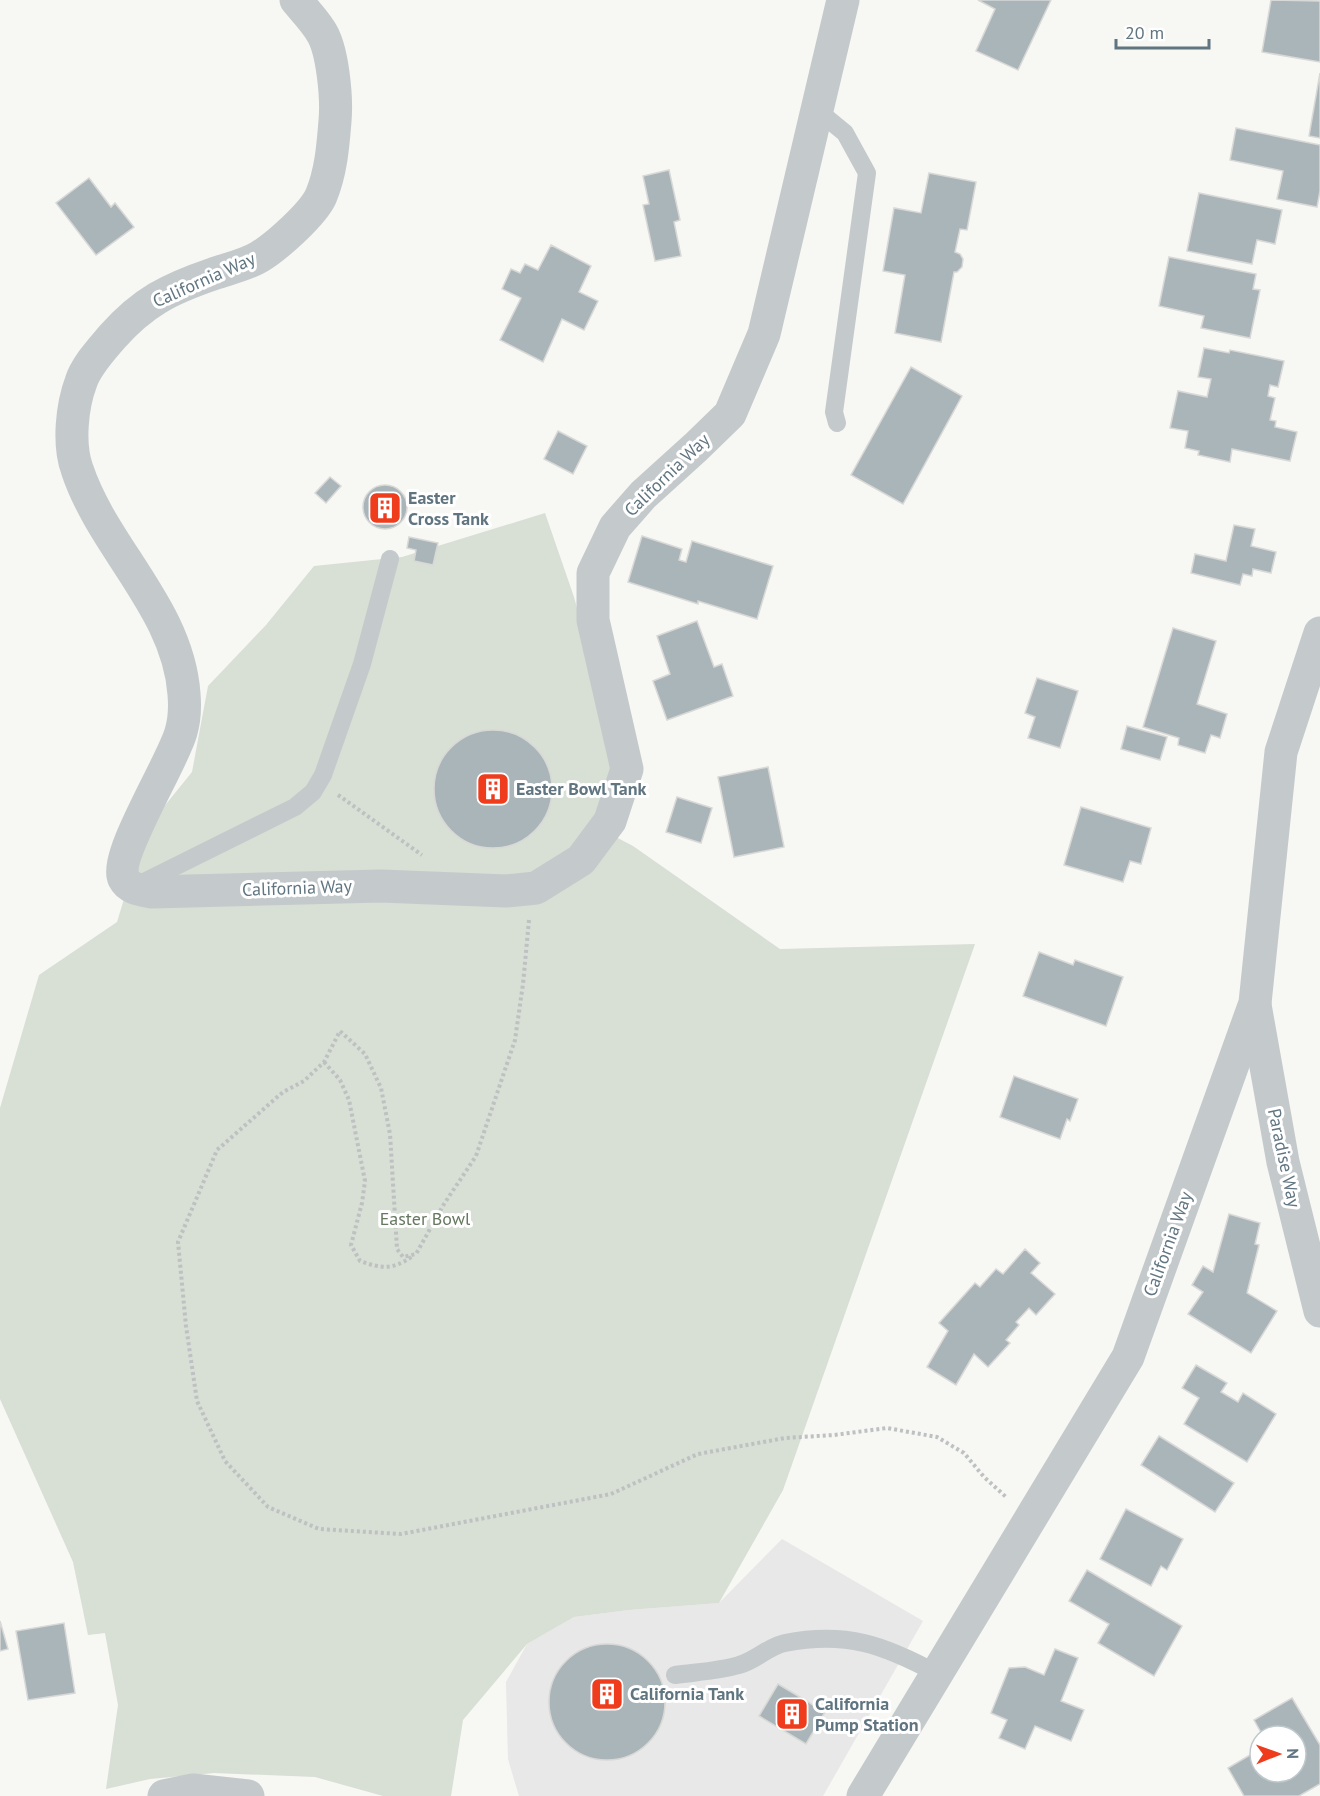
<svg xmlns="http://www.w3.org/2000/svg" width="1320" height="1796" font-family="'PT Sans',sans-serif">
	<rect width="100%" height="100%" fill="#f7f7f3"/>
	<polygon fill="#e7e8e7" points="782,1539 923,1621 823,1796 519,1796 508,1759 506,1682 527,1644 574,1617 629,1610 719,1603"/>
	<polygon fill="#d8dfd4" points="545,513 574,597 610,731 611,783 591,824 633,846 780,949 975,944 783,1490 719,1603 629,1610 574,1617 527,1644 463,1720 451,1796 383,1796 315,1777 214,1773 150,1779 106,1789 118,1705 105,1633 88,1635 73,1562 0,1399 0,1108 39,975 117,922 145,830 192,772 208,686 266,625 314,566 402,557"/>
	<g fill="#aab5b9" stroke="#d8d8d6" stroke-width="1.5">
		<polygon points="1051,0 1018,70 976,51 995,9 978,0"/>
		<polygon points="1271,0 1320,1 1320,62 1262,52"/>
		<polygon points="1320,73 1320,138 1309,136"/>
		<polygon points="1236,128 1320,145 1320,191 1317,207 1277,199 1283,171 1230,160"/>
		<polygon points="669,170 680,220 674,222 681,256 655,261 643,205 649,204 643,176"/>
		<polygon points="929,173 976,182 967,230 960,229 955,252 960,254 963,259 962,267 957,272 954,272 941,342 895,333 905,275 883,271 894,208 921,213"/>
		<polygon points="89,178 111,207 115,203 134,227 96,255 56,203"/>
		<polygon points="1199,193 1282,210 1275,244 1257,240 1252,264 1187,251"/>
		<polygon points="551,245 591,266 579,292 598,301 584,330 562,319 543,362 500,340 521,298 502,289 511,269 520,273 525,264 538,270"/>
		<polygon points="1169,257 1256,274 1253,289 1260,290 1250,338 1201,328 1204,316 1159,306"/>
		<polygon points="1204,348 1229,353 1230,350 1284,361 1278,387 1270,385 1268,396 1275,398 1270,420 1276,421 1275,427 1297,432 1290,461 1232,449 1230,462 1198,455 1199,451 1185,448 1188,431 1170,428 1178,391 1207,397 1211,379 1198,377"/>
		<polygon points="911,367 962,396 903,504 851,475"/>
		<polygon points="558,431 587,446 573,474 544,459"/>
		<polygon points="330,477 341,486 326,503 315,493"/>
		<circle cx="385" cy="507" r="22"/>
		<polygon points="1234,525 1255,529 1251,546 1276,552 1271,573 1253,569 1252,576 1243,574 1240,585 1191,573 1195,554 1226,561"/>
		<polygon points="642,536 682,549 679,560 686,562 692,541 773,566 757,619 698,601 698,604 628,582"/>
		<polygon points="409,537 438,543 433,565 414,561 416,550 407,548"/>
		<polygon points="697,621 714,667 722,664 733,696 667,720 653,681 670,674 657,636"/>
		<polygon points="1173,628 1216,641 1197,704 1227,714 1220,738 1211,735 1205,753 1178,745 1179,738 1143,727"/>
		<polygon points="1037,678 1078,691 1060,748 1028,738 1035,717 1025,713"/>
		<polygon points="1127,726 1167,737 1160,760 1121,749"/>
		<circle cx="493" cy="789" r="59"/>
		<polygon points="768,767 784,847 734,857 718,777"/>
		<polygon points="677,797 712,808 701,843 666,832"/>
		<polygon points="1081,807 1151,828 1141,864 1130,861 1123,882 1064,865"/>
		<polygon points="1039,952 1073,965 1075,960 1123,977 1106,1026 1023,996"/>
		<polygon points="1014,1076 1078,1099 1070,1121 1067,1119 1060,1139 1000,1117"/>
		<polygon points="1229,1214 1260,1223 1255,1244 1259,1245 1247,1293 1277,1311 1251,1353 1188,1314 1203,1292 1192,1285 1203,1266 1213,1272"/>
		<polygon points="1025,1249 1040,1263 1031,1273 1055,1294 1036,1315 1029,1308 1016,1322 1019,1325 1006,1340 1010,1343 988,1367 974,1354 956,1385 927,1367 948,1331 939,1323 975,1283 980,1287 996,1269 1003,1274"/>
		<polygon points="1196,1365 1227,1383 1221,1392 1238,1402 1243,1393 1276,1414 1247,1462 1184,1424 1199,1398 1182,1388"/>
		<polygon points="1159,1436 1234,1483 1215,1512 1141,1465"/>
		<polygon points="1126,1509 1183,1539 1167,1570 1161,1566 1151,1586 1100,1559"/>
		<polygon points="1087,1570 1182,1626 1154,1676 1098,1643 1109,1624 1069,1601"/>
		<polygon points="0,1621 8,1649 0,1651"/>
		<polygon points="64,1623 75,1693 28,1700 16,1631"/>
		<circle cx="607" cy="1702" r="58"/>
		<polygon points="1055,1649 1078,1658 1061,1701 1084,1710 1071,1741 1035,1726 1025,1749 999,1738 1007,1720 991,1713 1009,1668 1025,1667 1044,1675"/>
		<polygon points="778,1684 825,1712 806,1744 759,1716"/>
		<polygon points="1292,1698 1320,1745 1320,1784 1299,1796 1244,1796 1228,1768 1260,1749 1260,1772 1296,1772 1296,1736 1263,1736 1254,1720"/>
	</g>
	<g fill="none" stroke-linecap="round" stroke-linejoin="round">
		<g stroke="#bdc1c2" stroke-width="4" stroke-dasharray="3 3" stroke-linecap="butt">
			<polyline points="338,795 422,855"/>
			<polyline points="529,920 523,984 515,1040 476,1156 444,1204 416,1254 403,1257 397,1249 390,1134 381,1088 365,1054 340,1031 324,1062 304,1081 283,1092 217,1150 178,1242 186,1326 197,1401 225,1461 268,1507 319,1529 401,1534 611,1494 698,1454 785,1438 834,1435 887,1428 937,1437 964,1453 984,1477 1006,1497"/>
			<path d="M324,1062L340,1080L349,1100L365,1181L362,1203L351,1245L360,1261C383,1269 392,1270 413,1256"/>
		</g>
		<g stroke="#c4c9cb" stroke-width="18">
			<polyline points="817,110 845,133 867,173 834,412 837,423"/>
			<polyline points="136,886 295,807 313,792 323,775 362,664 390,559"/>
			<path d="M675,1675C696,1672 719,1671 739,1665C755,1661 769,1646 785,1643C846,1631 884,1645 936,1673"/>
		</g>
		<g stroke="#c4c9cb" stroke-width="33">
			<path d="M296,0C304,10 313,19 320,30C333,48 337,99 335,121C333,146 331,172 321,196C313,214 276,247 259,257C246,265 227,269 213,274C169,289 143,302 112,337C101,350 86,366 81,382C72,406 68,444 77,469C103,548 178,608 184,694C185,706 184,722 181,732C173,762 113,856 124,879C129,889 142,890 152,892L381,886L506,891L536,888L581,860L610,821L627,769L593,620V573L615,527L643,495L696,447L730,414L764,334L843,0"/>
			<polyline points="1255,1005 1283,1162 1320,1311"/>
			<polyline points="164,1796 193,1790 248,1796"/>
			<polyline points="863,1796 1128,1357 1255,1003 1281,752 1320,633"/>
		</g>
	</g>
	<defs>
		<symbol id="building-square" viewBox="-11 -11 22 22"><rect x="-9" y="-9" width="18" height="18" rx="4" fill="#ee3c1c" stroke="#fff"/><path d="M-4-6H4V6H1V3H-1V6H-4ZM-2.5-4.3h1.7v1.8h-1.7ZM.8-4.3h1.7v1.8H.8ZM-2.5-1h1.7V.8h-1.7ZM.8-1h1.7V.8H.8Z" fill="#fff"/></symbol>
	</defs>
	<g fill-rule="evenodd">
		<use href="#building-square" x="366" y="489" width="38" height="38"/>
		<use href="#building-square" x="474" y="770" width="38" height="38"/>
		<use href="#building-square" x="588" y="1675" width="38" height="38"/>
		<use href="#building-square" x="773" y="1695" width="38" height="38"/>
	</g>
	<g text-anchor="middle" stroke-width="6" stroke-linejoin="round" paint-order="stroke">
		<g font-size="18" fill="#607580" stroke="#fff">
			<text transform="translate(204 280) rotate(-24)" y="6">California Way</text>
			<text transform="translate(667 475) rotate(-44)" y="6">California Way</text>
			<text transform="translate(297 888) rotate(-2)" y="6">California Way</text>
			<text transform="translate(1284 1158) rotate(78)" y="6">Paradise Way</text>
			<text transform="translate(1168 1244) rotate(-70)" y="6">California Way</text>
		</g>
		<g font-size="18" font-weight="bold" fill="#607580" stroke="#fff" text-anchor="start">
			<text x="408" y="504">Easter<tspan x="408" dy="21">Cross Tank</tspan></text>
			<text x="516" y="795">Easter Bowl Tank</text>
			<text x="630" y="1700">California Tank</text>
			<text x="815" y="1710">California<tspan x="815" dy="21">Pump Station</tspan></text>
		</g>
		<g font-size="18" fill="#66785f" stroke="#fff">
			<text x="425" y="1225">Easter Bowl</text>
		</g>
	</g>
	<g transform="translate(1278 1754) rotate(89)"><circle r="28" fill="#ffffff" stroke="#bfc8cc" stroke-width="1.5"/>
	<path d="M0-4.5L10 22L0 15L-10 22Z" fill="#ee3c1c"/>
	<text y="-9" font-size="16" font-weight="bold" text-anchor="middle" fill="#607580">N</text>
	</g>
	<path d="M1116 39v9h93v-9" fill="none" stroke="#607580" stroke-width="3"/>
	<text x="1125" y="39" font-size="18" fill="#607580" stroke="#ffffff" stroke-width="4.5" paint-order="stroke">20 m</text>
</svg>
